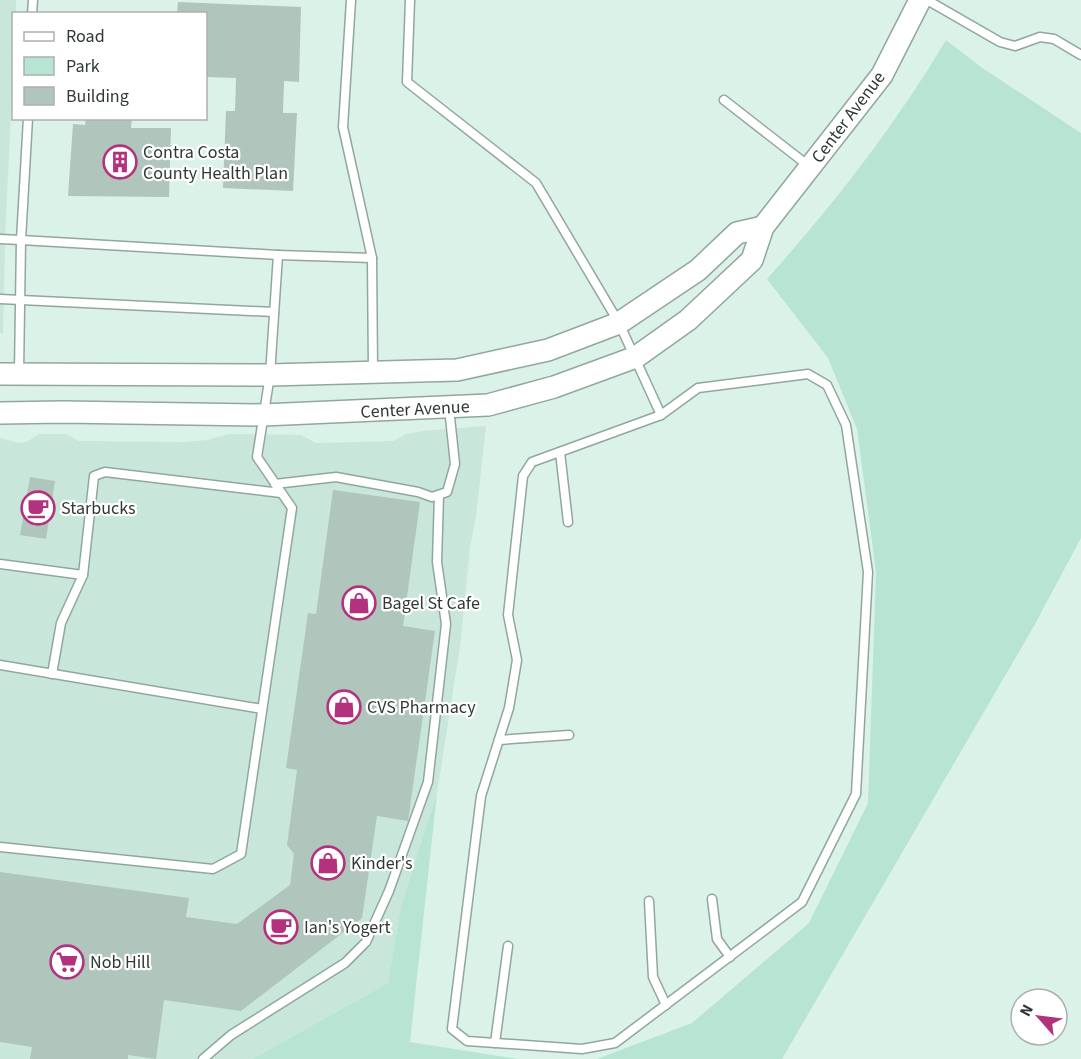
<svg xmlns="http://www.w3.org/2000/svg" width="1081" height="1059" font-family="'Source Sans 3',sans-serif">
	<rect width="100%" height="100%" fill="#dbf2e8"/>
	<g fill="#c8e6da">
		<polygon points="0,0 16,0 16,13 14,14 13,73 5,237 3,333 0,333"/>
		<polygon points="486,426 476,516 470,548 460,647 437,793 401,906 388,983 252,1059 0,1059 0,438 19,443 26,442 40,434 66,434 79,441 185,442 207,440 229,434 301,435 316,443 393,441 406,434 423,431"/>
	</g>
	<g fill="#b8e5d3">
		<path d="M946,40L981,67L1081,133V538L1034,626L782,1059H597L692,1023L809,923L868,803L876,572L857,429L828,358L767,279C833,205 895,126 946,40Z"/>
		<polygon points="437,793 410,1042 518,1059 252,1059 388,983 401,906"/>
	</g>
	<g fill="#b0c6bd">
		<polygon points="178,2 301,7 299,82 284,81 283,113 297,113 293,191 223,188 226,111 235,111 236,78 206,77 206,14 177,14"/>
		<polygon points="86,118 132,118 131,128 171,128 169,197 68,196 73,124 85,125"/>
		<polygon points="30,477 55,481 46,539 20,535"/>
		<polygon points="333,490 420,502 403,626 435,631 408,821 377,816 362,918 241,1011 164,1000 156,1059 128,1055 128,1059 30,1059 32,1047 0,1042 0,872 189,898 186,917 237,924 290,885 294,854 287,845 297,770 286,768 308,613 316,614"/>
	</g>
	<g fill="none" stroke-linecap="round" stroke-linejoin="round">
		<defs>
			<g id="service">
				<polyline points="351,0 343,127 372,258"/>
				<polyline points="410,0 407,82 536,183 619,323 661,415"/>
				<polyline points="927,0 1000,42 1015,46 1040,37 1054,39 1081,55"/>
				<polyline points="32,14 33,0"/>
				<polyline points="724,100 810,167"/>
				<polyline points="0,239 21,240 28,118"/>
				<polyline points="278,255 372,258 373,371"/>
				<polyline points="0,299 274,312"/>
				<polygon points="808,374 827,385 846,425 868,572 856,794 802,902 615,1043 582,1049 467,1041 452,1029 481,796 509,708 517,660 508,615 523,476 532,462 661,415 698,388"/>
				<polyline points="560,452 568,522"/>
				<polyline points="275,484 336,477 418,492 432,497 447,492 455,464 449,408"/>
				<polyline points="0,564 83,575"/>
				<polyline points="0,665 262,709"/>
				<polyline points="52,674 61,623 83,575 94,476 105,472 281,493"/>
				<polyline points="499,740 569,735"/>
				<polyline points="0,847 213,869 241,854 292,508 257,457 270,375 278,255 21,240 19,373"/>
				<polyline points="712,899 717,939 730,957"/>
				<polyline points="649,901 653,977 666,1005"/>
				<polyline points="495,1043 508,946"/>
				<polyline points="203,1059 231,1035 345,963 366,942 389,891 428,782 446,624 437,562 439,495"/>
			</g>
			<g id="tertiary">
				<polyline points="0,374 270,375 457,370 548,350 619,323 698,270 737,233 763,227"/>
				<polyline points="0,413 63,412 263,415 488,405 554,387 636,357 688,320 752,260 763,227 882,75 920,0"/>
			</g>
		</defs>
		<use href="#service" stroke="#91a79e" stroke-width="11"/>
		<use href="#tertiary" stroke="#91a79e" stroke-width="24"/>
		<use href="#service" stroke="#fff" stroke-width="8"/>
		<use href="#tertiary" stroke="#fff" stroke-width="21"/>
	</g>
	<defs>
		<symbol id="building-ring" viewBox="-11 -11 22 22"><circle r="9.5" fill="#fff" stroke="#b3327e" stroke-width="1.5"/><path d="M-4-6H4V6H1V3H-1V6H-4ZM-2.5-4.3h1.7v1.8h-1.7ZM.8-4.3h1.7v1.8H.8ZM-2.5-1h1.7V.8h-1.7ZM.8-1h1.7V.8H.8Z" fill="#b3327e"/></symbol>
		<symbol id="cafe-ring" viewBox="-11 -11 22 22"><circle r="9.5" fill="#fff" stroke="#b3327e" stroke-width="1.5"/><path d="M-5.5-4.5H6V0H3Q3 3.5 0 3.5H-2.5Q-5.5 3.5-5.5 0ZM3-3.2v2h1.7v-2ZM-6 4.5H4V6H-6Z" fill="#b3327e"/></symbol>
		<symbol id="shop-ring" viewBox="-11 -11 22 22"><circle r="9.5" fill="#fff" stroke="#b3327e" stroke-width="1.5"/><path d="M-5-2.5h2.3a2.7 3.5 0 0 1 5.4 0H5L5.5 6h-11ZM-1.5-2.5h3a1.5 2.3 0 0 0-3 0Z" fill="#b3327e"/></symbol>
		<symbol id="supermarket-ring" viewBox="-11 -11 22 22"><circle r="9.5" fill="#fff" stroke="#b3327e" stroke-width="1.5"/><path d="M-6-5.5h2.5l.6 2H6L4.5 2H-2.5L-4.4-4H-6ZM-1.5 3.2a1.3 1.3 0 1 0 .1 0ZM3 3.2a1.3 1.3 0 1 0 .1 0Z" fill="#b3327e"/></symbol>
	</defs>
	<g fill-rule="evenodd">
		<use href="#building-ring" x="101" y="143" width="38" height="38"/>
		<use href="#cafe-ring" x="19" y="489" width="38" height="38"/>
		<use href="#shop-ring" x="340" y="584" width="38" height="38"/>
		<use href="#shop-ring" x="325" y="688" width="38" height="38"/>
		<use href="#shop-ring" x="309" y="844" width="38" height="38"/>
		<use href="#cafe-ring" x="262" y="908" width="38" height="38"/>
		<use href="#supermarket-ring" x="48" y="943" width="38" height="38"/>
	</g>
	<g text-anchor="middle" stroke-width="4.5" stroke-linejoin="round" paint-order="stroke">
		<g font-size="18" fill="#303935" stroke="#fff">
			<text transform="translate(848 117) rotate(-53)" y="6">Center Avenue</text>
			<text transform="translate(415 409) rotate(-3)" y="6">Center Avenue</text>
		</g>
		<g font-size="18" fill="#303935" stroke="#fff" text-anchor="start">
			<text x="143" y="158">Contra Costa<tspan x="143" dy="21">County Health Plan</tspan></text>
			<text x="61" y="514">Starbucks</text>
			<text x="382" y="609">Bagel St Cafe</text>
			<text x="367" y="713">CVS Pharmacy</text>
			<text x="351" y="869">Kinder's</text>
			<text x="304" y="933">Ian's Yogert</text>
			<text x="90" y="968">Nob Hill</text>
		</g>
	</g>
	<rect x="12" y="12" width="195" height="108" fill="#ffffff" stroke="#acb0ae" stroke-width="1.5"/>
	<rect x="24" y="32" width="30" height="9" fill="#ffffff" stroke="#acb0ae" stroke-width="1.5"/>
	<text x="66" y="42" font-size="18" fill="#303935">Road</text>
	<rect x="24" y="57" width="30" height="18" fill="#b8e5d3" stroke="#acb0ae" stroke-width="1.5"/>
	<text x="66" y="72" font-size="18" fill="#303935">Park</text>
	<rect x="24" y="87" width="30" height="18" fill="#b0c6bd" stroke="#acb0ae" stroke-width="1.5"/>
	<text x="66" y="102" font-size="18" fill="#303935">Building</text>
	<g transform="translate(1039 1017) rotate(298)"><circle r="28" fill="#ffffff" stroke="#acb0ae" stroke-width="1.5"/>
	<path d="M0-4.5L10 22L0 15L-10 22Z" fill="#b3327e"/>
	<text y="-9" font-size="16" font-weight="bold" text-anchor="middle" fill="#303935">N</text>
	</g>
</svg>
